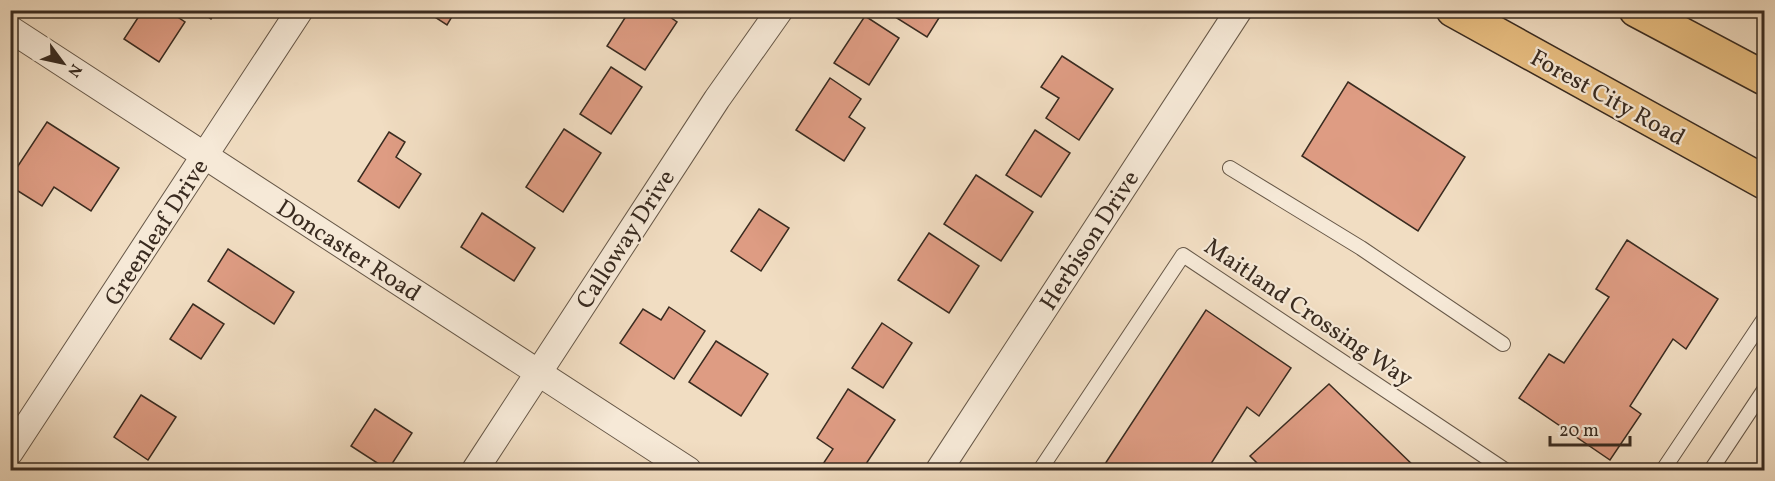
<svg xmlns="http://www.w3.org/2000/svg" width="1775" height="481" font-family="Vollkorn,serif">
	<rect width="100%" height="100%" fill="#f1ddc2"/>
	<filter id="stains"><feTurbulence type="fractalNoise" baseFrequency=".00333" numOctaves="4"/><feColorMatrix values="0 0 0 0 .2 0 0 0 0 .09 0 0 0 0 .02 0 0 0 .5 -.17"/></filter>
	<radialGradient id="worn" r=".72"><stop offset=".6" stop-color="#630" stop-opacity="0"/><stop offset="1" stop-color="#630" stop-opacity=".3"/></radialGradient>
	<g fill="#de9c83" stroke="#392b20" stroke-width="1.5">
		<polygon points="143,10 167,10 185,22 159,62 124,39"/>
		<polygon points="198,10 216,10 211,19"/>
		<polygon points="424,10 456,10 447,25"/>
		<polygon points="630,10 660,10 677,22 645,70 607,46"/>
		<polygon points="895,10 944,10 927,37 892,15"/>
		<polygon points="865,16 899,38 869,85 834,63"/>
		<polygon points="1062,56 1113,89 1079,140 1046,118 1059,98 1041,87"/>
		<polygon points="611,67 642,87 611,134 580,114"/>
		<polygon points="830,78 861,99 849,117 865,128 844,161 796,130"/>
		<polygon points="1348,82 1465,157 1418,231 1302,156"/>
		<polygon points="47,122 119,168 91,211 54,187 42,206 10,186 10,178"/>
		<polygon points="564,129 601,153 563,212 526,187"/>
		<polygon points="1035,130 1070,153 1041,197 1006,175"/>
		<polygon points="389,132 405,142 396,157 421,174 399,208 358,181"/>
		<polygon points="976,175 1033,212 1001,261 944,224"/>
		<polygon points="759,209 789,228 761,271 731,251"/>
		<polygon points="482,213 535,248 514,281 461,247"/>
		<polygon points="929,233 979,266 949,313 898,280"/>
		<polygon points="1627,240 1718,299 1686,349 1673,339 1630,406 1641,414 1610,460 1519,398 1549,354 1564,363 1609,297 1596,289"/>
		<polygon points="228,249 294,292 274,324 208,281"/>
		<polygon points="193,304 224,324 201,359 170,339"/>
		<polygon points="669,307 705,331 674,379 620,343 643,309 661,320"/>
		<polygon points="1206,310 1291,368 1259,416 1247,407 1207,470 1101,470"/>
		<polygon points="882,323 912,343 883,388 852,368"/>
		<polygon points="716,341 768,374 741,416 689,382"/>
		<polygon points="1329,384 1418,470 1264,470 1250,456"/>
		<polygon points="848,389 895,420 862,470 819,470 833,449 817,438"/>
		<polygon points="141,395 176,417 148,460 114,437"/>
		<polygon points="375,409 412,433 388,470 351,446"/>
		<polygon points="153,464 163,470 149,470"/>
	</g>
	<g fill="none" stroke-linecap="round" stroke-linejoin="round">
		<defs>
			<g id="service">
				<polyline points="1230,168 1361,248 1503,344"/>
				<polyline points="1040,470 1183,255 1505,470"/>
				<polyline points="1663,470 1764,319"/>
				<polyline points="1711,470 1764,390"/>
			</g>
			<g id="minor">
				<polyline points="10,29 688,470"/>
				<polyline points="10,452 300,10"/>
				<polyline points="475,470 717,99 780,10"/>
				<polyline points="939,470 1239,10"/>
			</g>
			<g id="primary">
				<polyline points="1453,10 1764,182"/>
				<polyline points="1636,10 1764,78"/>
			</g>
		</defs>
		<use href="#service" stroke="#675848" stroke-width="16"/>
		<use href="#minor" stroke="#675848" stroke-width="28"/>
		<use href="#primary" stroke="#392b20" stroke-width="36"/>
		<use href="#service" stroke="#f6e9d7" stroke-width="14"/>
		<use href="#minor" stroke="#f6e9d7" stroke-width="26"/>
		<use href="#primary" stroke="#e8be81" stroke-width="33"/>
	</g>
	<g text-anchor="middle" stroke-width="4.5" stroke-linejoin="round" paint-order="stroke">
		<g font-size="24" fill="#392b20" stroke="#f6e9d7">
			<text transform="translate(1608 97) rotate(29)" y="8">Forest City Road</text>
			<text transform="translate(156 232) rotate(-57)" y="8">Greenleaf Drive</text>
			<text transform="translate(625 239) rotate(-57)" y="8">Calloway Drive</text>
			<text transform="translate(1089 240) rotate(-57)" y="8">Herbison Drive</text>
			<text transform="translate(349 250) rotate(33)" y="8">Doncaster Road</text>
			<text transform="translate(1309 312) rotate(34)" y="8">Maitland Crossing Way</text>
		</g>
	</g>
	<rect width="1775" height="481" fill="none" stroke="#f1ddc2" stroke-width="36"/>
	<rect x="12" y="12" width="1751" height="457" fill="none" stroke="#392b20" stroke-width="3"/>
	<rect x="18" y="18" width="1739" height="445" fill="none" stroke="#392b20" stroke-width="1.5"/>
	<g transform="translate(63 63) rotate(123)" stroke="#f6e9d7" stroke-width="4.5" paint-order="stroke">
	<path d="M0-4.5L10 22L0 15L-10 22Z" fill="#392b20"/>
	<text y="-9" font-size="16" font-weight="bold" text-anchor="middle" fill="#392b20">N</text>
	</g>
	<path d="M1550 436v9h80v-9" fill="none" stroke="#392b20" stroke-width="3"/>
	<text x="1559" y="436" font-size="18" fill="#392b20" stroke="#f6e9d7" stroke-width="4.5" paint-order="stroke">20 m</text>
	<rect width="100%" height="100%" filter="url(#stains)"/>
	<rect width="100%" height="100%" fill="url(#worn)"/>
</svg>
